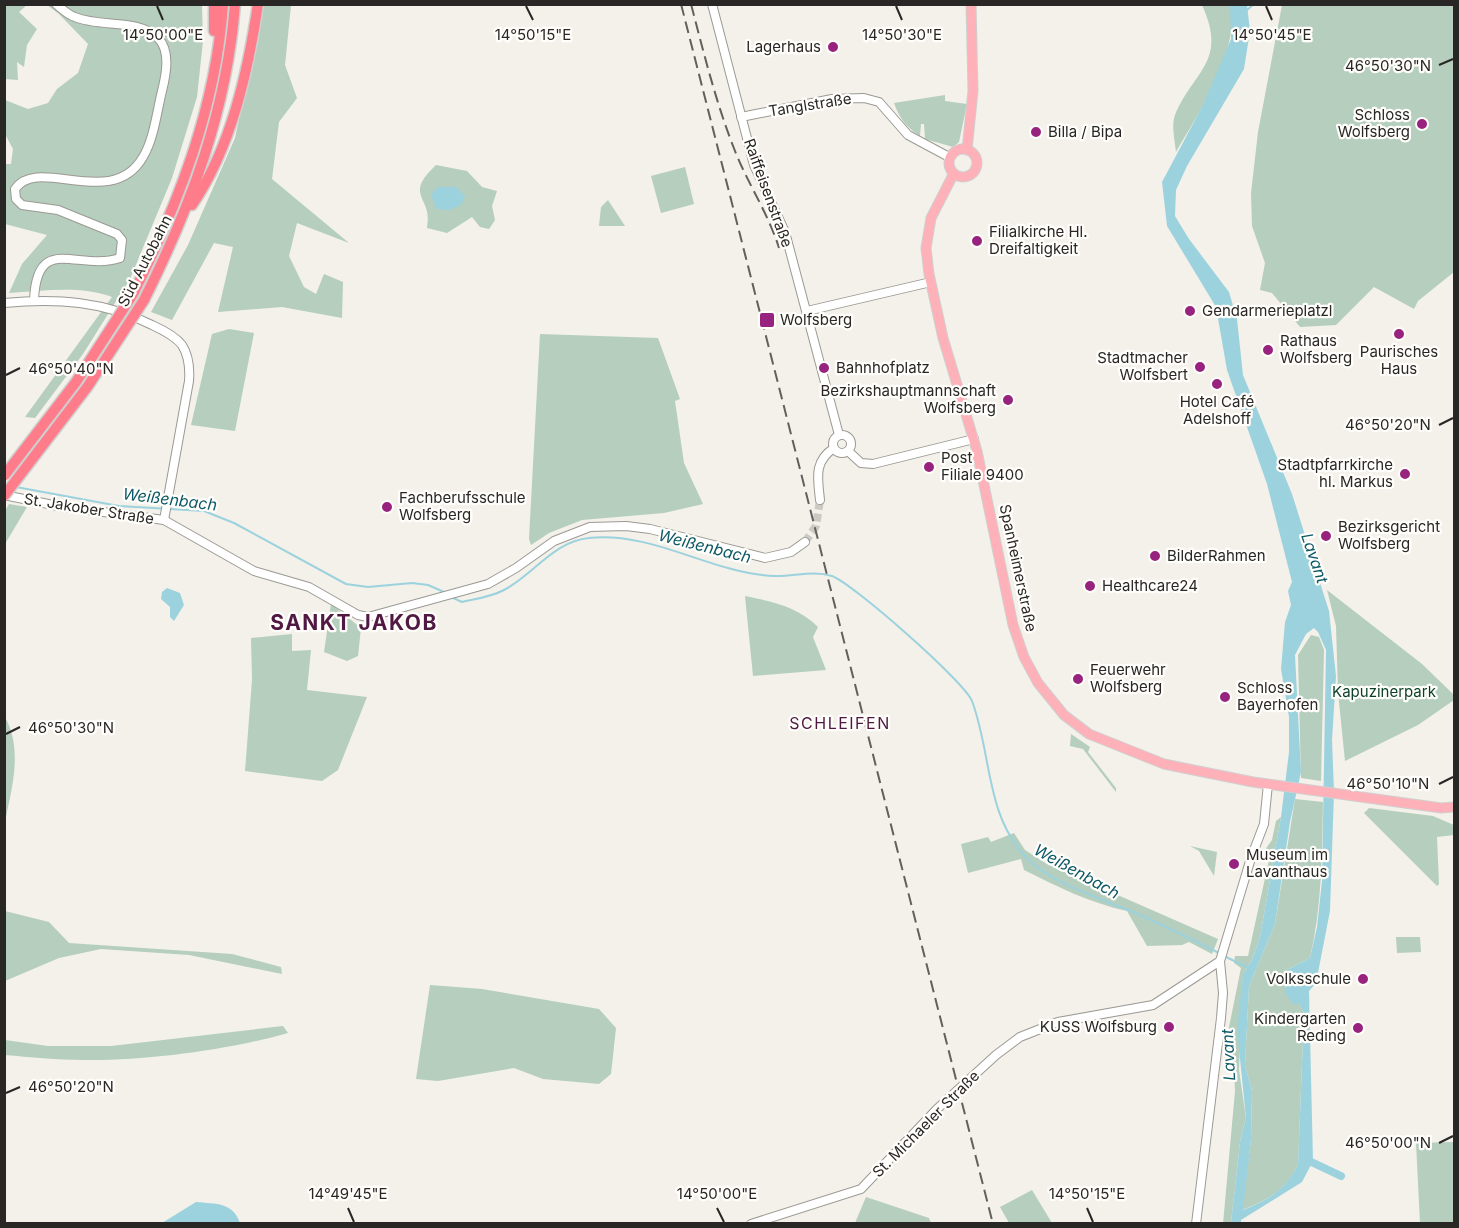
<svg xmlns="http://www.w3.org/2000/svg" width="1459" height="1228" font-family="Inter,sans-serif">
	<rect width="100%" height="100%" fill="#f3f1ea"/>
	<g fill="#b5cebe">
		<polygon points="5,4 27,5 19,12 37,29 27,45 24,67 17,62 18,80 5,79"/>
		<path d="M47,5H202L203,41L197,97L172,178L130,279L83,354L35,418L25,417L112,297C80,285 43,291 9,293L22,264L47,235L5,224V164H11L13,149L5,134V100L28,109L48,103L57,89L78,73L88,44L59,14Z"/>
		<polygon points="264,5 291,5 285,65 297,98 279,122 272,179 349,243 297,223 289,256 304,287 316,294 324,274 343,282 342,318 282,307 218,312 233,247 214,243 172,320 151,312 188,245 235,138"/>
		<path d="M1202,5H1230C1241,49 1198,115 1176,152C1175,141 1171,125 1175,115C1194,70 1228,62 1202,5Z"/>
		<polygon points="1282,5 1454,5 1454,272 1418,301 1414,309 1374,287 1336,325 1300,327 1272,293 1260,290 1265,263 1252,226 1251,193 1258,132"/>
		<path d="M945,95V101L967,104L959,142L953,147L925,139L924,124H921L920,136C906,127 900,119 894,103Z"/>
		<path d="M436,165L467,171L482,187L497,191L492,206L495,220L489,229L480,227L472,217L447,233L427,228C434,196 402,197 436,165Z"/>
		<polygon points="685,167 694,204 661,213 651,176"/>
		<polygon points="608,200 625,226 599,226 601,207"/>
		<polygon points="229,329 254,333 235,431 191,425 212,334"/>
		<polygon points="540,334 658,338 680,399 675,401 684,463 703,504 664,513 582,520 549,533 531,545 529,539"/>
		<polygon points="9,504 27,507 5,544 5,511"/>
		<polygon points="1327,590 1422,664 1454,695 1454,700 1418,725 1345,761 1338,692 1336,626"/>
		<path d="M745,596C773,602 797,606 818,627L813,637L826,670L753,676Z"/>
		<polygon points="331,604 361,628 358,656 347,661 324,652"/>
		<polygon points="292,634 292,651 311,650 307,690 367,697 338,770 322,781 245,771 252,680 251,638"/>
		<polygon points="1311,635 1319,637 1324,650 1321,781 1301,778 1298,655"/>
		<path d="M5,717C23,750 12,787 5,822Z"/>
		<polygon points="1071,734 1090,747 1088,752 1116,788 1116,792 1083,749 1070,746"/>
		<path d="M1295,799L1323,802C1322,855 1322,906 1310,958L1287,970V981L1304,1013L1298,1165C1285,1191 1269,1199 1242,1210L1251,1140L1252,1091L1245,1065L1249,986L1275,924Z"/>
		<polygon points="1369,808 1433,816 1454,825 1454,835 1437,837 1439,884 1437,886 1364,813"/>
		<polygon points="1281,817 1260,937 1252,960 1243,974 1239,1070 1246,1118 1240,1142 1231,1223 1223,1224 1235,1091 1234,1069 1228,1051 1229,1027 1241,968 1234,963 1235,956 1248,956 1269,860 1262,854 1272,840 1276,821"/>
		<path d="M1014,833L1025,850L1047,864L1218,939L1212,954L1189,942L1182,945L1147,946L1127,911C1090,903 1058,887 1024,870L1021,859L968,873L961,844L988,837L991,842Z"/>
		<polygon points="1190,846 1217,852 1214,876 1199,851"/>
		<polygon points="5,911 49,922 69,943 232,954 281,967 282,974 189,955 101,949 59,958 5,981"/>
		<polygon points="1396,937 1420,937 1421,952 1397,953"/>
		<polygon points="430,985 482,989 599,1009 616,1028 611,1074 599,1084 543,1079 514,1068 438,1081 416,1079"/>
		<path d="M283,1026L288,1033C228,1050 145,1061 83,1060C57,1060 30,1057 5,1055V1040L48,1046H111Z"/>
		<polygon points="1454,1142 1454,1223 1420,1223 1416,1143"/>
		<polygon points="1032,1190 1052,1223 1009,1223 1000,1207"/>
		<polygon points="866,1197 929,1218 931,1223 855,1223"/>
	</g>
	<g fill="#9cd2de" fill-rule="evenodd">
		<path d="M1230,5H1247L1250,31L1244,69L1187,166L1176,190L1175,216L1189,239L1229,292L1237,319L1243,375L1292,494L1329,611L1336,676L1332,740L1334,792L1330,911L1316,983L1309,991L1313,1161L1302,1182L1241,1220V1223H1231L1240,1142L1246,1118L1237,1029L1243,974L1252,960L1260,937L1281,817L1289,752V717L1281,669L1285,622L1291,605L1288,591L1292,582L1267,484L1227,370L1216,307L1167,226L1162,182L1203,105L1231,39ZM1314,628L1318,632L1326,650L1322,881L1317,927L1310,958L1287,970L1285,993L1293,1004H1299L1304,1013L1298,1165C1285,1190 1270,1199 1243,1210L1251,1140L1252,1091L1245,1065L1249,986L1275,924L1290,822L1301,772L1295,655L1306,634Z"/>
		<polygon points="438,187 456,187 465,196 461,205 449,210 436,209 431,194"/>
		<polygon points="167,588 180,593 184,605 174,621 170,617 170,607 161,599 162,592"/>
		<path d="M196,1202C216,1204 233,1202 240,1223H162Z"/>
	</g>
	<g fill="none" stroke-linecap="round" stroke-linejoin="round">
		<g stroke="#9cd2de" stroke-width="2">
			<polyline points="1247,10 1254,4"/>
			<polyline points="16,487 119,506 204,511 234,523 346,584 368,587 412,583 428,585 444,592"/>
			<path d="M451,597L462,602C475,599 491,597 504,590C533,575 554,541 589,538C652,531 711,573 774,576C793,577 812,570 832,576C852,583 965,682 972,701C992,754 985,817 1028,859C1052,884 1108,901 1140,915C1167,927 1193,940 1219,953"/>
			<polyline points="1224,956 1249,968"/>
		</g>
		<polyline stroke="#9cd2de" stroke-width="8" points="1305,1159 1341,1176"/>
		<polyline stroke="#cac9c3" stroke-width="8" stroke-dasharray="8 4" stroke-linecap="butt" points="805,542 816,526 820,500"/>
		<defs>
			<g id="secondary">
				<polyline points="712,4 754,165 785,232 839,435"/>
				<polyline points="741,117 832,99 864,98 879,102 908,135 949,157"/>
				<path d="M34,300C37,232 78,272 120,258L122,240L117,234L58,210L22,205L16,199L15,189C38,155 112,211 143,157C154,139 157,111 162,91C166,75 171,51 158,38C138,18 101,28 75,17C68,15 62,9 56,4"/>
				<path d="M4,303C57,298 104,301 152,325C163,330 175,336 182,345C189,356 190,368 189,381L164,520"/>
				<polyline points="807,311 931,282"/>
				<circle cx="842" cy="444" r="9"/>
				<polyline points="848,451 861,463 873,464 974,439"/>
				<polyline points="4,495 58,506 164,520 254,571 309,587 358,615 368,617 488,584 516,568 554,541 590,527 626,526 650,529 765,558 791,552 805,542"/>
				<path d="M820,500C818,479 813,462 834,448"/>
				<polyline points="751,1224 861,1189 937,1109 996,1055 1020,1037 1058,1022 1153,1005 1220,961 1251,858 1264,824 1268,784"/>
				<polyline points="1196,1224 1221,1018 1223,993 1220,961"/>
			</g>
			<g id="primary">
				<circle cx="963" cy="163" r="14"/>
				<polyline points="967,150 973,91 971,4"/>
				<polyline points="953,175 931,218 926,248 929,274 943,338 977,451 1013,625 1024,657 1038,683 1064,715 1089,734 1164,764 1253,782 1441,808 1454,807"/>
			</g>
			<g id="highway">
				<polyline points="214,31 214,4"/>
				<path d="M192,205C231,148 248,72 258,4"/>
				<path d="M133,294C179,203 216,107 223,4"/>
				<path d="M144,300C191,206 227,110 235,4"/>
			</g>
		</defs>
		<use href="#secondary" stroke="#9b9993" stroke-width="10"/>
		<use href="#primary" stroke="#d0cfcf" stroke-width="11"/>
		<use href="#highway" stroke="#d0cfcf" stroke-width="13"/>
		<use href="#secondary" stroke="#fff" stroke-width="8"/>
		<use href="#primary" stroke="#ffb1b9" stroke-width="9"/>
		<use href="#highway" stroke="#ff7d8b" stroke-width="10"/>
		<g stroke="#62605d" stroke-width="2" stroke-dasharray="12 6" stroke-linecap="butt">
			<polyline points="681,4 993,1224"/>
			<path d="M691,4C704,54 716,103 735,151C748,184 768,213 779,248"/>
		</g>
		<defs>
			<g id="highway-bridge">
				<polyline points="4,476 76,382 133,294"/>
				<polyline points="4,496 88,386 144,300"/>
			</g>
		</defs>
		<use href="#highway-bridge" stroke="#d0cfcf" stroke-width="13" stroke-linecap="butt"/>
		<use href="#highway-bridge" stroke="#ff7d8b" stroke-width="10"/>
	</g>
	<path fill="none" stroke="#282725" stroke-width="2" d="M157,6L163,20M526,6L533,20M896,6L902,20M1266,6L1272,20M1439,65L1453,59M6,375L20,368M1439,425L1453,418M6,734L20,727M1439,784L1453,777M6,1093L20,1087M1439,1143L1453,1136M348,1208L354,1222M717,1208L724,1222M1087,1208L1093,1222"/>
	<g fill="#97237f" stroke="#fffefb" stroke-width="2">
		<circle cx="833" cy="47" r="6"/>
		<circle cx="1422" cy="124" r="6"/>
		<circle cx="1036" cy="132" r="6"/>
		<circle cx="977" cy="241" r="6"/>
		<circle cx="1190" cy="311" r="6"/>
		<rect x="759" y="312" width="16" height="16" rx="3"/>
		<circle cx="1399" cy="334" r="6"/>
		<circle cx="1268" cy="350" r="6"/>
		<circle cx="1200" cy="367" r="6"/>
		<circle cx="824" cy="368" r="6"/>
		<circle cx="1217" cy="384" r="6"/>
		<circle cx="1008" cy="400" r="6"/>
		<circle cx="929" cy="467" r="6"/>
		<circle cx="1405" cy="474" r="6"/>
		<circle cx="387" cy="507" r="6"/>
		<circle cx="1326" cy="536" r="6"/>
		<circle cx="1155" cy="556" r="6"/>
		<circle cx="1090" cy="586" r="6"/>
		<circle cx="1078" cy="679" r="6"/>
		<circle cx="1225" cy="697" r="6"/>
		<circle cx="1234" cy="864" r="6"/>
		<circle cx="1363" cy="979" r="6"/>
		<circle cx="1169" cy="1027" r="6"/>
		<circle cx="1358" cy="1028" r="6"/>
	</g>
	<g text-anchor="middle" stroke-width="4.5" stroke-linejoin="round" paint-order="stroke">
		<g font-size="15" fill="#282725" stroke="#fffefb" text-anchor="start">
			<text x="821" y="52" text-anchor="end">Lagerhaus</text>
			<text x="1410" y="120" text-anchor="end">Schloss<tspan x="1410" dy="17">Wolfsberg</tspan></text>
			<text x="1048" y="137">Billa / Bipa</text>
			<text x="989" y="237">Filialkirche Hl.<tspan x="989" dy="17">Dreifaltigkeit</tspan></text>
			<text x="1202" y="316">Gendarmerieplatzl</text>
			<text x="780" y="325">Wolfsberg</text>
			<text x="1280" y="346">Rathaus<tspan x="1280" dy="17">Wolfsberg</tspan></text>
			<text x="1399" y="357" text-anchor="middle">Paurisches<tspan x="1399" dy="17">Haus</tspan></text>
			<text x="1188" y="363" text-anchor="end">Stadtmacher<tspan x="1188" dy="17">Wolfsbert</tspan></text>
			<text x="836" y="373">Bahnhofplatz</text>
			<text x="996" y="396" text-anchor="end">Bezirkshauptmannschaft<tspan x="996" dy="17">Wolfsberg</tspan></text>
			<text x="1217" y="407" text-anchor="middle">Hotel Café<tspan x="1217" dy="17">Adelshoff</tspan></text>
			<text x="941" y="463">Post<tspan x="941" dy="17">Filiale 9400</tspan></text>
			<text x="1393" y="470" text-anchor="end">Stadtpfarrkirche<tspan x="1393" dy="17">hl. Markus</tspan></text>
			<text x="399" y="503">Fachberufsschule<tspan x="399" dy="17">Wolfsberg</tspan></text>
			<text x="1338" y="532">Bezirksgericht<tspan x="1338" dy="17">Wolfsberg</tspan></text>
			<text x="1167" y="561">BilderRahmen</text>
			<text x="1102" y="591">Healthcare24</text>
			<text x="1090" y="675">Feuerwehr<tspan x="1090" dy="17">Wolfsberg</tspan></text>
			<text x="1237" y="693">Schloss<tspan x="1237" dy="17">Bayerhofen</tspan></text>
			<text x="1246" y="860">Museum im<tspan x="1246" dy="17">Lavanthaus</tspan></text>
			<text x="1351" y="984" text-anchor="end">Volksschule</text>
			<text x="1346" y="1024" text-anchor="end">Kindergarten<tspan x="1346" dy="17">Reding</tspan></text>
			<text x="1157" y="1032" text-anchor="end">KUSS Wolfsburg</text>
		</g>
		<g font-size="15" fill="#282725" stroke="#fffefb">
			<text transform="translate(810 105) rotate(-9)" y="5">Tanglstraße</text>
			<text transform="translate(768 193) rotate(70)" y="5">Raiffeisenstraße</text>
			<text transform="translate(145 261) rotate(-63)" y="5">Süd Autobahn</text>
			<text transform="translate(89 509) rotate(9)" y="5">St. Jakober Straße</text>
			<text transform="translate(1018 568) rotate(78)" y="5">Spanheimerstraße</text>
			<text transform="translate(926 1124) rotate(-45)" y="5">St. Michaeler Straße</text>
		</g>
		<g font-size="15" fill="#093f26" stroke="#fffefb">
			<text x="1384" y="697">Kapuzinerpark</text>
		</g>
		<g font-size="16" font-style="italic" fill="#0d5967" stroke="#fffefb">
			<text transform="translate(170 499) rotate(7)" y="6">Weißenbach</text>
			<text transform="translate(705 546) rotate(14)" y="6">Weißenbach</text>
			<text transform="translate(1315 558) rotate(71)" y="6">Lavant</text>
			<text transform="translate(1077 871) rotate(29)" y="6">Weißenbach</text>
			<text transform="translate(1228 1055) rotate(-93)" y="6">Lavant</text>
		</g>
		<g font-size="16" letter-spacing="1.5" fill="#501943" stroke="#fffefb">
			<text x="840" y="729">SCHLEIFEN</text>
		</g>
		<g font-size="21" font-weight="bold" letter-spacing="1.5" fill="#501943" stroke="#fffefb">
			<text x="354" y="630">SANKT JAKOB</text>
		</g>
	</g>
	<g font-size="15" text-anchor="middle" fill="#282725" stroke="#fffefb" stroke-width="4.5" stroke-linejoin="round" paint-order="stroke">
		<text x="902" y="40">14°50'30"E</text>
		<text x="1272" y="40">14°50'45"E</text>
		<text x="163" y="40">14°50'00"E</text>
		<text x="533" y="40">14°50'15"E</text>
		<text x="1388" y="71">46°50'30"N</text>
		<text x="71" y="374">46°50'40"N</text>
		<text x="1388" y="430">46°50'20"N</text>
		<text x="71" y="733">46°50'30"N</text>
		<text x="1388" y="789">46°50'10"N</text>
		<text x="71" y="1092">46°50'20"N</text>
		<text x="1388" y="1148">46°50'00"N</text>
		<text x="348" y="1199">14°49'45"E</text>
		<text x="717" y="1199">14°50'00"E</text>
		<text x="1087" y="1199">14°50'15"E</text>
	</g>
	<rect width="1459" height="1228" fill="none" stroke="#282725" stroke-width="12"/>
</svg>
